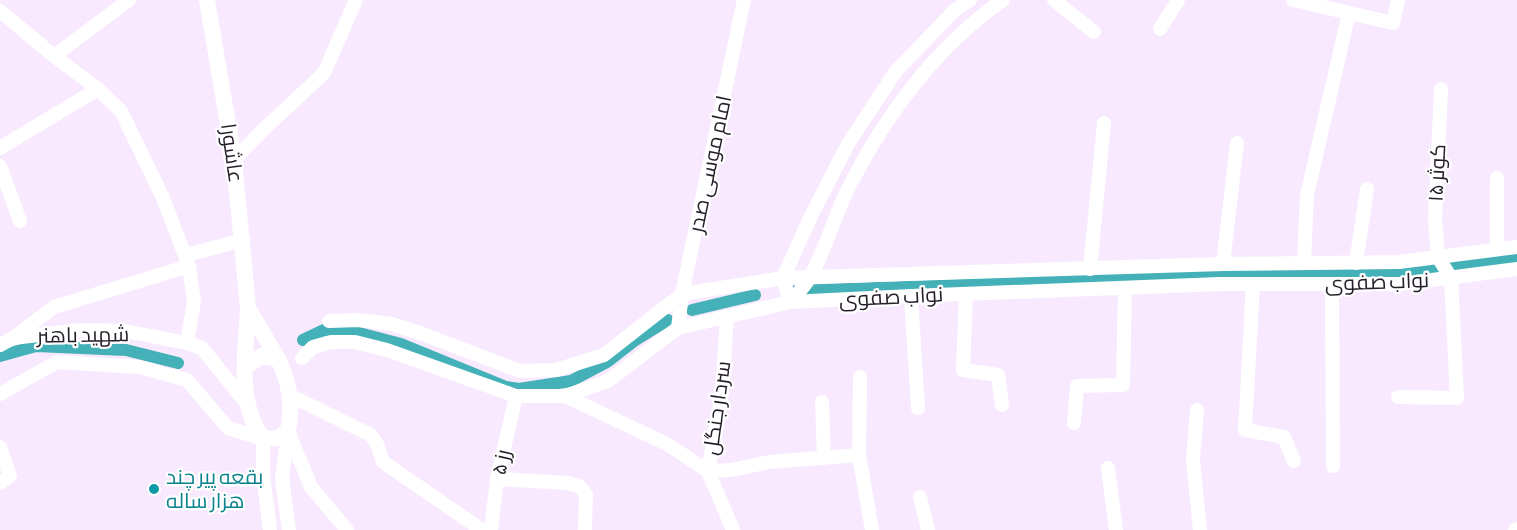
<svg xmlns="http://www.w3.org/2000/svg" width="1517" height="530" font-family="'Asap Condensed',Cairo,sans-serif">
	<rect width="100%" height="100%" fill="#f8e9fe"/>
	<g fill="none" stroke-linecap="round" stroke-linejoin="round">
		<g stroke="#44b1b8" stroke-width="12">
			<polyline points="796,291 1222,275 1400,274 1517,258"/>
			<polyline points="692,310 755,295"/>
			<polyline points="303,340 324,330 359,333 401,344 506,387 519,389 571,381 607,362 634,341 668,320"/>
			<polyline points="0,356 36,346 126,350 178,363"/>
		</g>
		<g stroke="#fff" stroke-width="14">
			<polyline points="1054,0 1094,32"/>
			<polyline points="1293,0 1393,23 1398,0"/>
			<polyline points="0,11 54,56 98,89 121,111 163,198 189,266 194,302 187,343"/>
			<polyline points="1160,29 1178,0"/>
			<polyline points="54,56 129,0"/>
			<polyline points="0,148 98,89"/>
			<polyline points="234,160 263,130 324,73 356,0"/>
			<polyline points="0,166 20,221"/>
			<polyline points="1497,178 1497,249"/>
			<polyline points="186,255 243,240"/>
			<polyline points="1304,263 1307,195 1349,13"/>
			<polyline points="1356,263 1367,189"/>
			<polyline points="1223,264 1237,143"/>
			<polyline points="1090,269 1104,123"/>
			<polyline points="1253,284 1245,430 1284,437 1294,461"/>
			<polyline points="1332,285 1333,466"/>
			<polyline points="966,294 963,370 998,375 1002,405"/>
			<polyline points="911,296 918,408"/>
			<path d="M790,302C797,294 805,286 810,277C825,251 833,220 846,193C883,119 934,48 1003,0"/>
			<polyline points="790,302 783,278 811,216 848,144 896,71 955,10 970,0"/>
			<polyline points="727,316 722,393 708,471 733,530"/>
			<polyline points="329,321 359,320 392,324 423,334 520,371 556,370 604,355 682,294 783,278 1223,264 1399,262 1517,247"/>
			<polyline points="678,328 682,294 744,0"/>
			<polyline points="13,338 54,307 189,266"/>
			<polyline points="0,345 13,338 81,330 125,331 187,343 202,348 247,404"/>
			<polyline points="302,358 313,347 331,342 355,342 387,350 516,396 565,396 608,381 678,328 790,302 911,296 1220,284 1401,284 1517,269"/>
			<polyline points="0,394 57,362 139,367 187,380 228,428 263,439 263,475 270,530"/>
			<polyline points="291,396 371,435 378,446 383,462 482,530"/>
			<polyline points="565,396 667,444 708,471 731,470 769,462 859,455 872,530"/>
			<polyline points="1398,397 1457,398 1451,278 1438,257 1435,219 1441,89"/>
			<polyline points="822,402 824,458"/>
			<polyline points="1197,410 1193,460 1200,530"/>
			<polyline points="1074,423 1077,386 1123,385 1125,288"/>
			<polyline points="288,431 311,487 347,530"/>
			<polyline points="288,434 282,478 289,530"/>
			<polyline points="0,447 10,476 0,483"/>
			<polyline points="859,455 860,377"/>
			<polyline points="1108,468 1116,530"/>
			<polyline points="497,479 568,483 579,486 586,494 585,530"/>
			<polyline points="920,497 928,530"/>
			<polyline points="491,530 497,479 516,396"/>
			<polyline points="1515,530 1517,529"/>
		</g>
		<g stroke="#fff" stroke-width="16">
			<polyline points="207,0 234,160 248,308"/>
			<path d="M245,367L262,356L278,359C290,383 293,405 288,431L278,438L263,439C236,403 246,350 248,308L278,359"/>
		</g>
	</g>
	<circle fill="#0f9aa8" stroke="#fff" stroke-width="2" cx="154" cy="489" r="6"/>
	<g text-anchor="middle" stroke-width="4.5" stroke-linejoin="round" paint-order="stroke">
		<g font-size="21" fill="#251e28" stroke="#fff">
			<text transform="translate(232 153) rotate(82)" y="7">عاشورا</text>
			<text transform="translate(710 164) rotate(-78)" y="7">امام موسی صدر</text>
			<text transform="translate(1437 173) rotate(-87)" y="7">کوثر ۱۵</text>
			<text transform="translate(1377 282) rotate(-2)" y="7">نواب صفوی</text>
			<text transform="translate(891 297) rotate(-3)" y="7">نواب صفوی</text>
			<text transform="translate(83 335) rotate(-1)" y="7">شهید باهنر</text>
			<text transform="translate(717 408) rotate(-82)" y="7">سردار جنگل</text>
			<text transform="translate(501 462) rotate(-78)" y="7">رز ۵</text>
		</g>
		<g font-size="21" fill="#0d838f" stroke="#fff" text-anchor="start">
			<text x="166" y="484">بقعه پیر چند<tspan x="166" dy="24">هزار ساله</tspan></text>
		</g>
	</g>
</svg>
